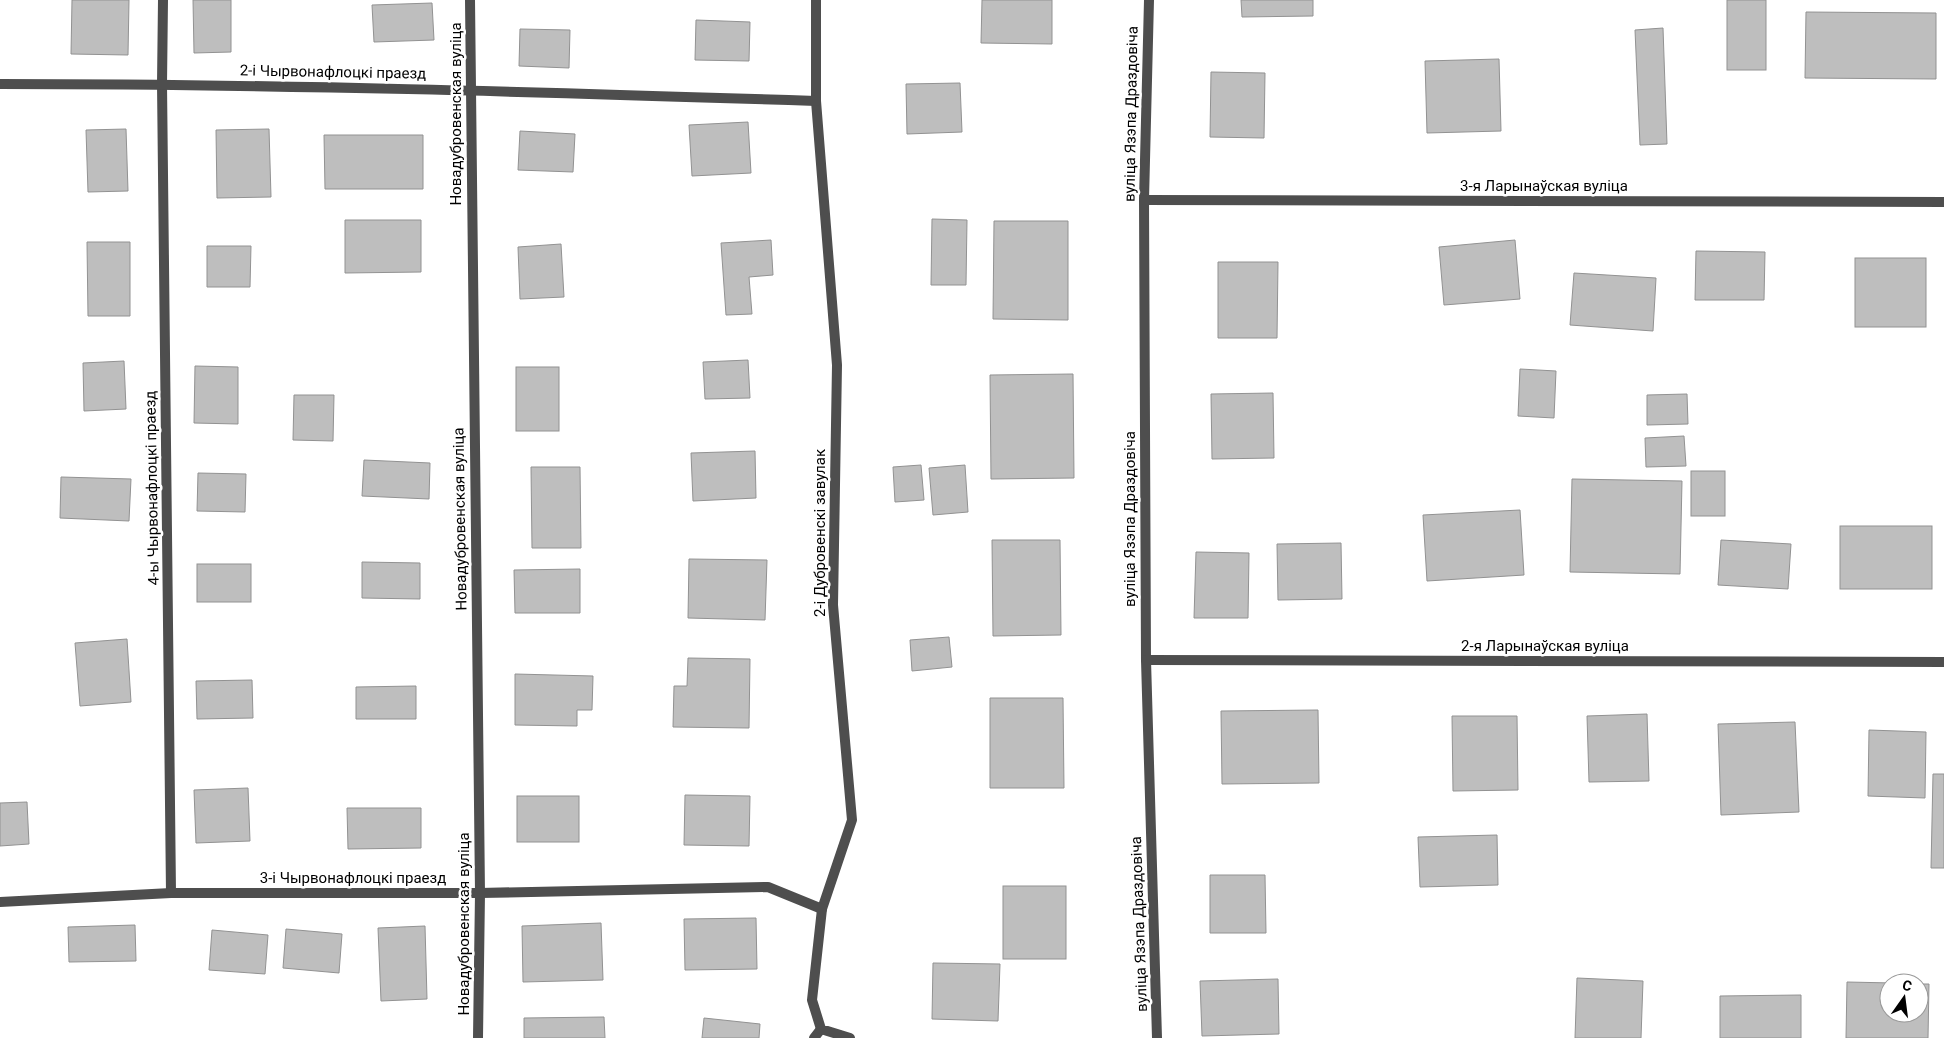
<svg xmlns="http://www.w3.org/2000/svg" width="1944" height="1038" font-family="Roboto,sans-serif">
	<rect width="100%" height="100%" fill="#fff"/>
	<g fill="#bebebe" stroke="#929292">
		<polygon points="72,0 129,0 128,55 71,54"/>
		<polygon points="193,0 231,0 231,52 194,53"/>
		<polygon points="982,0 1052,0 1052,44 981,43"/>
		<polygon points="1241,0 1313,0 1313,16 1242,17"/>
		<rect x="1727" y="0" width="39" height="70"/>
		<polygon points="432,3 434,40 374,42 372,5"/>
		<polygon points="1806,12 1936,13 1936,79 1805,78"/>
		<polygon points="696,20 750,22 749,61 695,60"/>
		<polygon points="1663,28 1667,144 1640,145 1635,30"/>
		<polygon points="520,29 570,30 569,68 519,66"/>
		<polygon points="1499,59 1501,131 1427,133 1425,61"/>
		<polygon points="1211,72 1265,73 1264,138 1210,137"/>
		<polygon points="960,83 962,132 907,134 906,84"/>
		<polygon points="748,122 751,173 692,176 689,125"/>
		<polygon points="126,129 128,191 88,192 86,130"/>
		<polygon points="269,129 271,197 217,198 216,130"/>
		<polygon points="520,131 575,134 573,172 518,170"/>
		<polygon points="324,135 423,135 423,189 325,189"/>
		<polygon points="932,219 967,220 966,285 931,285"/>
		<polygon points="345,220 421,220 421,272 345,273"/>
		<polygon points="994,221 1068,221 1068,320 993,319"/>
		<polygon points="771,240 773,275 749,277 752,314 726,315 721,243"/>
		<polygon points="1515,240 1520,299 1444,305 1439,247"/>
		<polygon points="87,242 130,242 130,316 88,316"/>
		<polygon points="561,244 564,297 520,299 518,247"/>
		<polygon points="207,246 251,246 250,287 207,287"/>
		<polygon points="1696,251 1765,252 1764,300 1695,300"/>
		<rect x="1855" y="258" width="71" height="69"/>
		<polygon points="1218,262 1278,262 1277,338 1218,338"/>
		<polygon points="1574,273 1656,278 1653,331 1570,325"/>
		<polygon points="748,360 750,398 705,399 703,362"/>
		<polygon points="124,361 126,409 84,411 83,363"/>
		<polygon points="195,366 238,367 238,424 194,423"/>
		<rect x="516" y="367" width="43" height="64"/>
		<polygon points="1520,369 1556,371 1554,418 1518,416"/>
		<polygon points="1073,374 1074,478 991,479 990,375"/>
		<polygon points="1273,393 1274,458 1212,459 1211,394"/>
		<polygon points="1687,394 1688,424 1647,425 1647,395"/>
		<polygon points="294,395 334,395 333,441 293,440"/>
		<polygon points="1684,436 1686,466 1646,467 1645,438"/>
		<polygon points="755,451 756,498 693,501 691,453"/>
		<polygon points="364,460 430,463 429,499 362,496"/>
		<polygon points="921,465 924,500 895,502 893,467"/>
		<polygon points="965,465 968,512 933,515 929,468"/>
		<polygon points="531,467 580,467 581,548 532,548"/>
		<rect x="1691" y="471" width="34" height="45"/>
		<polygon points="198,473 246,474 245,512 197,511"/>
		<polygon points="61,477 131,479 129,521 60,518"/>
		<polygon points="1572,479 1682,481 1680,574 1570,572"/>
		<polygon points="1520,510 1524,575 1427,581 1423,515"/>
		<rect x="1840" y="526" width="92" height="63"/>
		<polygon points="992,540 1060,540 1061,635 993,636"/>
		<polygon points="1721,540 1791,544 1788,589 1718,585"/>
		<polygon points="1341,543 1342,599 1278,600 1277,544"/>
		<polygon points="1196,552 1249,553 1248,618 1194,618"/>
		<polygon points="689,559 767,560 765,620 688,618"/>
		<polygon points="362,562 420,563 420,599 362,598"/>
		<rect x="197" y="564" width="54" height="38"/>
		<polygon points="580,569 580,613 515,613 514,570"/>
		<polygon points="949,637 952,667 912,671 910,640"/>
		<polygon points="127,639 131,702 80,706 75,643"/>
		<polygon points="688,658 750,659 749,728 673,727 674,686 687,686"/>
		<polygon points="515,674 593,676 592,710 577,710 577,726 515,725"/>
		<polygon points="252,680 253,718 197,719 196,681"/>
		<polygon points="416,686 416,719 356,719 356,687"/>
		<polygon points="990,698 1063,698 1064,788 990,788"/>
		<polygon points="1318,710 1319,783 1222,784 1221,711"/>
		<polygon points="1647,714 1649,781 1589,782 1587,716"/>
		<polygon points="1452,716 1517,716 1518,790 1453,791"/>
		<polygon points="1795,722 1799,812 1721,815 1718,724"/>
		<polygon points="1869,730 1926,732 1925,798 1868,796"/>
		<polygon points="1933,774 1944,774 1944,868 1931,868"/>
		<polygon points="248,788 250,841 196,843 194,790"/>
		<polygon points="685,795 750,796 749,846 684,845"/>
		<rect x="517" y="796" width="62" height="46"/>
		<polygon points="27,802 29,844 0,846 0,803"/>
		<polygon points="347,808 421,808 421,848 348,849"/>
		<polygon points="1497,835 1498,885 1420,887 1418,837"/>
		<polygon points="1210,875 1265,875 1266,933 1210,933"/>
		<rect x="1003" y="886" width="63" height="73"/>
		<polygon points="756,918 757,969 685,970 684,919"/>
		<polygon points="601,923 603,980 523,982 522,926"/>
		<polygon points="135,925 136,961 69,962 68,927"/>
		<polygon points="425,926 427,999 381,1001 378,928"/>
		<polygon points="286,929 342,934 339,973 283,968"/>
		<polygon points="212,930 268,935 265,974 209,970"/>
		<polygon points="933,963 1000,964 998,1021 932,1019"/>
		<polygon points="1577,978 1643,981 1641,1038 1575,1038"/>
		<polygon points="1278,979 1279,1034 1202,1036 1200,981"/>
		<polygon points="1847,982 1893,983 1889,983 1889,1013 1919,1013 1919,984 1929,984 1928,1038 1846,1038"/>
		<polygon points="1801,995 1801,1038 1720,1038 1720,996"/>
		<polygon points="604,1017 605,1038 524,1038 524,1018"/>
		<polygon points="704,1018 760,1024 759,1038 702,1038"/>
	</g>
	<g fill="none" stroke-linecap="round" stroke-linejoin="round">
		<polyline stroke="#4e4e4e" stroke-width="10" points="814,1038 821,1029"/>
		<g stroke="#4e4e4e" stroke-width="10">
			<polyline points="163,0 162,84 171,893"/>
			<polyline points="470,0 480,893 478,1038"/>
			<polyline points="816,0 816,101 837,365 833,605 852,820 822,909 812,1000 821,1029 850,1038"/>
			<polyline points="1149,0 1144,200 1146,660 1157,1038"/>
			<path d="M0,84C272,84 544,92 816,101"/>
			<polyline points="1144,200 1944,202"/>
			<polyline points="1146,660 1944,662"/>
			<polyline points="0,902 171,893 480,893 768,887 822,909"/>
		</g>
	</g>
	<g text-anchor="middle" stroke-width="5" stroke-linejoin="round" paint-order="stroke">
		<g font-size="15" fill="#000" stroke="#fff">
			<text transform="translate(333 72) rotate(1)" y="5">2-і Чырвонафлоцкі праезд</text>
			<text transform="translate(456 114) rotate(-90)" y="5">Новадубровенская вуліца</text>
			<text transform="translate(1131 114) rotate(-89)" y="5">вуліца Язэпа Драздовіча</text>
			<text x="1544" y="191">3-я Ларынаўская вуліца</text>
			<text transform="translate(152 488) rotate(-91)" y="5">4-ы Чырвонафлоцкі праезд</text>
			<text transform="translate(460 519) rotate(-91)" y="5">Новадубровенская вуліца</text>
			<text transform="translate(1130 519) rotate(-90)" y="5">вуліца Язэпа Драздовіча</text>
			<text transform="translate(820 533) rotate(-90)" y="5">2-і Дубровенскі завулак</text>
			<text x="1545" y="651">2-я Ларынаўская вуліца</text>
			<text x="353" y="883">3-і Чырвонафлоцкі праезд</text>
			<text transform="translate(464 924) rotate(-90)" y="5">Новадубровенская вуліца</text>
			<text transform="translate(1139 924) rotate(-92)" y="5">вуліца Язэпа Драздовіча</text>
		</g>
	</g>
	<g transform="translate(1904 998) rotate(14)"><circle r="24" fill="#ffffff" stroke="#999999"/>
	<path d="M0-4L9 19L0 12L-9 19Z" fill="#000000"/>
	<text y="-8" font-size="14" font-weight="bold" text-anchor="middle" fill="#000000">С</text>
	</g>
</svg>
